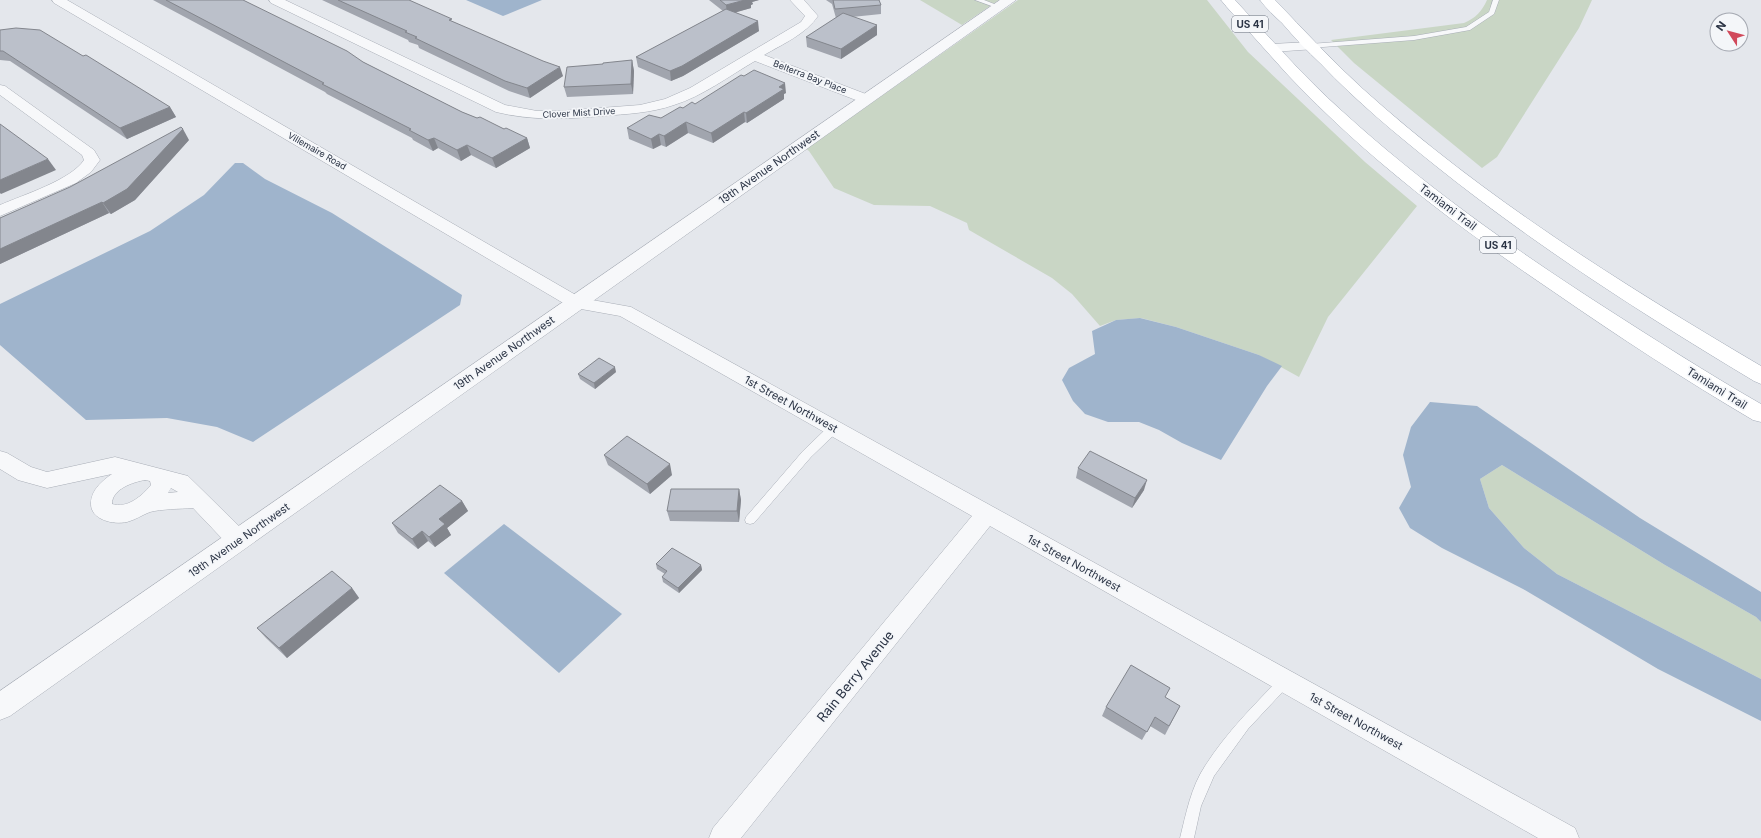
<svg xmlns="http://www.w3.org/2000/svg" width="1761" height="838" font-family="Inter,sans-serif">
	<rect width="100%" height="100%" fill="#e4e7ec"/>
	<g fill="#c9d6c5">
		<polygon points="920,0 999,0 962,25"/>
		<polygon points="1018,0 1207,0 1248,52 1365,162 1417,206 1328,317 1299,377 1259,355 1176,327 1141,318 1116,320 1100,326 1072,294 1052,278 969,230 967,223 930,206 874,205 834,188 809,151 806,149"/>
		<path d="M1487,0H1592L1579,28L1497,157L1482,168L1354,63L1331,40L1464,23C1476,18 1482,11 1487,0Z"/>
		<polygon points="1502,465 1665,565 1756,617 1761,622 1761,679 1557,574 1524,548 1489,508 1480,479"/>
	</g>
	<g fill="#9fb4cc">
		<polygon points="466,0 542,0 503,16"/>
		<polygon points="235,163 243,163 265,179 332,213 462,295 460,305 253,442 217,427 167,418 86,420 0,345 0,304 150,231 204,195"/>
		<polygon points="1140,318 1176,327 1259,355 1282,366 1267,386 1221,460 1182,443 1159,430 1139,422 1108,422 1085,414 1073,401 1062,380 1069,368 1095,354 1092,331 1116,320"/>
		<polygon points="1430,402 1477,406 1640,518 1761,592 1761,622 1756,617 1665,565 1502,465 1480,479 1489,508 1524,548 1557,574 1761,679 1761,721 1658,669 1523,589 1442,548 1410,528 1399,508 1411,487 1403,455 1411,427"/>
		<polygon points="504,524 622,614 559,673 444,573"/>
	</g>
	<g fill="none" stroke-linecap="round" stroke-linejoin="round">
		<defs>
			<g id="service">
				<polygon points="975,0 984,0 1002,7 997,8"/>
				<polygon points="1493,0 1499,0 1494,14 1470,30 1414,40 1310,48 1307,46 1310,44 1414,36 1466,27 1489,12"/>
				<polygon points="834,424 838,425 839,428 838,431 811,457 754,523 750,524 746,523 745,520 746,517 803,451 830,425"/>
				<path d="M1285,675L1289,677L1291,681L1289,685L1248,729L1214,776L1201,806L1194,838H1180C1186,814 1191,787 1205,766C1226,733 1254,705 1281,677Z"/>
			</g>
			<g id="minor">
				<polygon points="52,0 67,0 581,298 631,307 1575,828 1579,838 1538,838 990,526 741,838 709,838 713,828 972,516 620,316 570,307 54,3"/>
				<path d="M269,0H285L505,105L537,111H561L640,105L665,99L690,88L801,22L805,16L790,0H804L818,16C806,34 783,44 764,55L871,96L873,99L871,102L866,103L861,102L755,61C729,76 703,96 674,105C651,113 627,114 602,116C566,119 532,121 496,112L271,3Z"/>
				<polygon points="1310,42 1315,43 1317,46 1315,49 1272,52 1267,51 1265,48 1267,45 1272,44"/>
				<path d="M0,85L5,86L94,150L100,160L91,172L76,183L0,216V205C23,195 71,180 84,160L82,155L0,95Z"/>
				<path d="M0,451L7,453L31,467L47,472L115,457L188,476L246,533L249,540L246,547L238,549L230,547L193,508C180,509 161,509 150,512C142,515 135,520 127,522C114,525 90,520 91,503C91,490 103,480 112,474L47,488L18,480L0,469ZM145,480L150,481L151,485C142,496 127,509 112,504C112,489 133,482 145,480ZM171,488L178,492L168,493Z"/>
			</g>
			<polygon id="tertiary" points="1000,0 1016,0 10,716 0,720 0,691"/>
			<g id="primary">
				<path d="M1221,0H1235C1270,38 1304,77 1342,111C1422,184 1511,247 1601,305C1654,339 1707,373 1761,404V422L1753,420C1685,380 1619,337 1554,292C1459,228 1366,158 1287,74C1273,58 1258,42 1244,26C1236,17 1228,9 1221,0Z"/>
				<path d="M1260,0H1275C1304,30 1332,61 1363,89C1484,198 1622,284 1761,366V384L1754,381C1644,315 1536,246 1436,166C1396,134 1356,101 1321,64C1307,51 1294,37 1282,23C1274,16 1266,8 1260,0Z"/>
			</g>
		</defs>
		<use href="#service" stroke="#a9aeb7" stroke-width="1"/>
		<use href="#minor" stroke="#a9aeb7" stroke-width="1"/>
		<use href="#tertiary" stroke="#a9aeb7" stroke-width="1"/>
		<use href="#primary" stroke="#a3abb8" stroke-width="1"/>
		<use href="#service" fill="#f7f8fa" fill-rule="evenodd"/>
		<use href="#minor" fill="#f7f8fa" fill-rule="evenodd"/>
		<use href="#tertiary" fill="#f7f8fa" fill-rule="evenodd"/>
		<use href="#primary" fill="#fff" fill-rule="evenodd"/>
	</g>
	<g fill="#a1a5ae">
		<polygon points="153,0 243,0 363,62 462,112 527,138 530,148 496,168 471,155 461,161 438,148 433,151 413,140 412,138 327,94 325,92"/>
		<polygon points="322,0 409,0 563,76 530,98 509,91 419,48 418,45 409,42 408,40"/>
		<polygon points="709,0 759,0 752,2 753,4 751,5 751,8 736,12 759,31 683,76 671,81 638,67 636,57 723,11"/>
		<polygon points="826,0 879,0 881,5 881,14 852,17 877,35 841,59 807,47 806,37 836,18 832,4"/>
		<polygon points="0,30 83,56 170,107 176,117 127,139 10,61 0,60"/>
		<polygon points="632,60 634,71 633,94 567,97 564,87 603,64"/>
		<polygon points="786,93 784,94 784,99 747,123 745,122 713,143 688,133 666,147 661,145 653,149 629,139 627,128 661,118 683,108"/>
		<polygon points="189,140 135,200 111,214 109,213 0,264 0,218"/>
		<polygon points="616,372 595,389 580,379 578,374"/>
		<polygon points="604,455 672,475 650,494 608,465"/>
		<polygon points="1078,468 1144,490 1132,508 1076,478"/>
		<polygon points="739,489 741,500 739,522 670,521 667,511"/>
		<polygon points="462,501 468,511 447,528 451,535 435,547 428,541 418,549 398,533 392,523"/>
		<polygon points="656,564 701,565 702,570 679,593 663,582 662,577 665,574 657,569"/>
		<polygon points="352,588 359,598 287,658 266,638 257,628"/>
		<polygon points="1165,698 1180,706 1165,735 1150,726 1142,740 1102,716 1106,707"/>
	</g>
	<g fill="#83868d">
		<polygon points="745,0 759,0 752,2 753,4 751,5 751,8 727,15 726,5"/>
		<polygon points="758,21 759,31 683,76 671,81 670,71"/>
		<polygon points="877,25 877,35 841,59 841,49"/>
		<polygon points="632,60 634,71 633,94 631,84"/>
		<polygon points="560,67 563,76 530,98 527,88"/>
		<polygon points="785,83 786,93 784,94 784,99 747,123 746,113 779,87"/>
		<polygon points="170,107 176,117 127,139 120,128"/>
		<polygon points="744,112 745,122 713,143 711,133"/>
		<polygon points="686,122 688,133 666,147 664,136"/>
		<polygon points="183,129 189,140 135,200 111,214 103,203"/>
		<polygon points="659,134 661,145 653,149 651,139"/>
		<polygon points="434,138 438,148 433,151 428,140"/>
		<polygon points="527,138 530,148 496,168 492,158"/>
		<polygon points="467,145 471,155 461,161 457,150"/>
		<polygon points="48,159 56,170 1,194 0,193 0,180"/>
		<polygon points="102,202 109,213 0,264 0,249"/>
		<polygon points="615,367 616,372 595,389 594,383"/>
		<polygon points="670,464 672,475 650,494 647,484"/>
		<polygon points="1147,480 1144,490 1132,508 1135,498"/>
		<polygon points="739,489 741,500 739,522 737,511"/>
		<polygon points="462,501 468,511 447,528 451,535 435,547 429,537 439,519"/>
		<polygon points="422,531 428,541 418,549 412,539"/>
		<polygon points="701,565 702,570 679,593 678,588"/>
		<polygon points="352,588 359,598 287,658 279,648"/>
	</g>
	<g fill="#bbc0ca" stroke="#83868d">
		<polygon points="166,0 243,0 347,51 363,62 462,112 477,118 480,117 504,129 506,128 527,138 492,158 467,145 457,150 434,138 428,140 409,130 411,129 322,84 324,83"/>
		<polygon points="338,0 409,0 452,19 449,20 470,29 543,61 560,67 527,88 505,81 415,38 417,37 405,32 407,31"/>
		<polygon points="720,0 745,0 726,5"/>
		<polygon points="833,0 879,0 881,5 835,9"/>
		<polygon points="726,9 758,21 682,66 670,71 636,57"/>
		<polygon points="843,13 877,25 841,49 806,37"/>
		<polygon points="16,28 40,30 83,56 86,55 170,107 120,128 3,51 0,51 0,30"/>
		<polygon points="632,60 631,84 564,87 567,67 603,64 603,63"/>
		<polygon points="754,70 785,83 779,87 784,89 746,113 744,112 711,133 686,122 664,136 659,134 651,139 627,128 649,115 661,118 680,107 683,108 692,102 695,104 741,75 744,76"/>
		<polygon points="0,124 48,159 0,180"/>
		<polygon points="181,127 183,129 127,189 103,203 102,202 0,249 0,218 70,187"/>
		<polygon points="599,358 615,367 594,383 578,374"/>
		<polygon points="627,436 670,464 647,484 604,455"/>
		<polygon points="1090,451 1147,480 1135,498 1078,468"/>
		<polygon points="440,485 462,501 439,519 445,524 429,537 422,531 412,539 392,523"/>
		<polygon points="671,489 739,489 737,511 667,511"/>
		<polygon points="672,548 701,565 678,588 662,577 667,571 656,564"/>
		<polygon points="332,571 352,588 279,648 257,628"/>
		<polygon points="1131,665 1170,688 1165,697 1180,706 1169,726 1155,717 1147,732 1106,707"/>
	</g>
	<g text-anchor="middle" stroke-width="3.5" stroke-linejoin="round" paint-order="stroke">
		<g font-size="9" fill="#2b3445" stroke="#f4f6f9">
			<text transform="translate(810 77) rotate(21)" y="3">Belterra Bay Place</text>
			<text transform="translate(579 113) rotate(-3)" y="3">Clover Mist Drive</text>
			<text transform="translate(317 151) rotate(30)" y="3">Villemaire Road</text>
		</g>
		<g fill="#f4f6f9" stroke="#676e7b" stroke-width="1">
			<rect x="1232" y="16" width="36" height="16" rx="3"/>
			<rect x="1480" y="237" width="36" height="16" rx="3"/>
		</g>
		<g font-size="10" font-weight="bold" fill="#2b3445">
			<text x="1250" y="28">US 41</text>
			<text x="1498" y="249">US 41</text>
		</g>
		<g font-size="11" fill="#2b3445" stroke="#f4f6f9">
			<text transform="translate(769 167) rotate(-35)" y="4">19th Avenue Northwest</text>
			<text transform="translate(1448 207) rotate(37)" y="4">Tamiami Trail</text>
			<text transform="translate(504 353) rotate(-35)" y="4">19th Avenue Northwest</text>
			<text transform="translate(1717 388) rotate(32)" y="4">Tamiami Trail</text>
			<text transform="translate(791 404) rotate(29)" y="4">1st Street Northwest</text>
			<text transform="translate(239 540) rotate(-35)" y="4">19th Avenue Northwest</text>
			<text transform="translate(1074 563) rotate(29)" y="4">1st Street Northwest</text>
			<text transform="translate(1356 721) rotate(29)" y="4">1st Street Northwest</text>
		</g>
		<g font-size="13" fill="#2b3445" stroke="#f4f6f9">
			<text transform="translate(855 676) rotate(-51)" y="5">Rain Berry Avenue</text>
		</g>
	</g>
	<g transform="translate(1729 32) rotate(306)"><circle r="19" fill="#f4f6f9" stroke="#a4a8b1"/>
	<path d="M0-3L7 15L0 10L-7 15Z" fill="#d1495b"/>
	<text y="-6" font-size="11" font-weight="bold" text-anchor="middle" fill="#2b3445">N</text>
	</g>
</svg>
